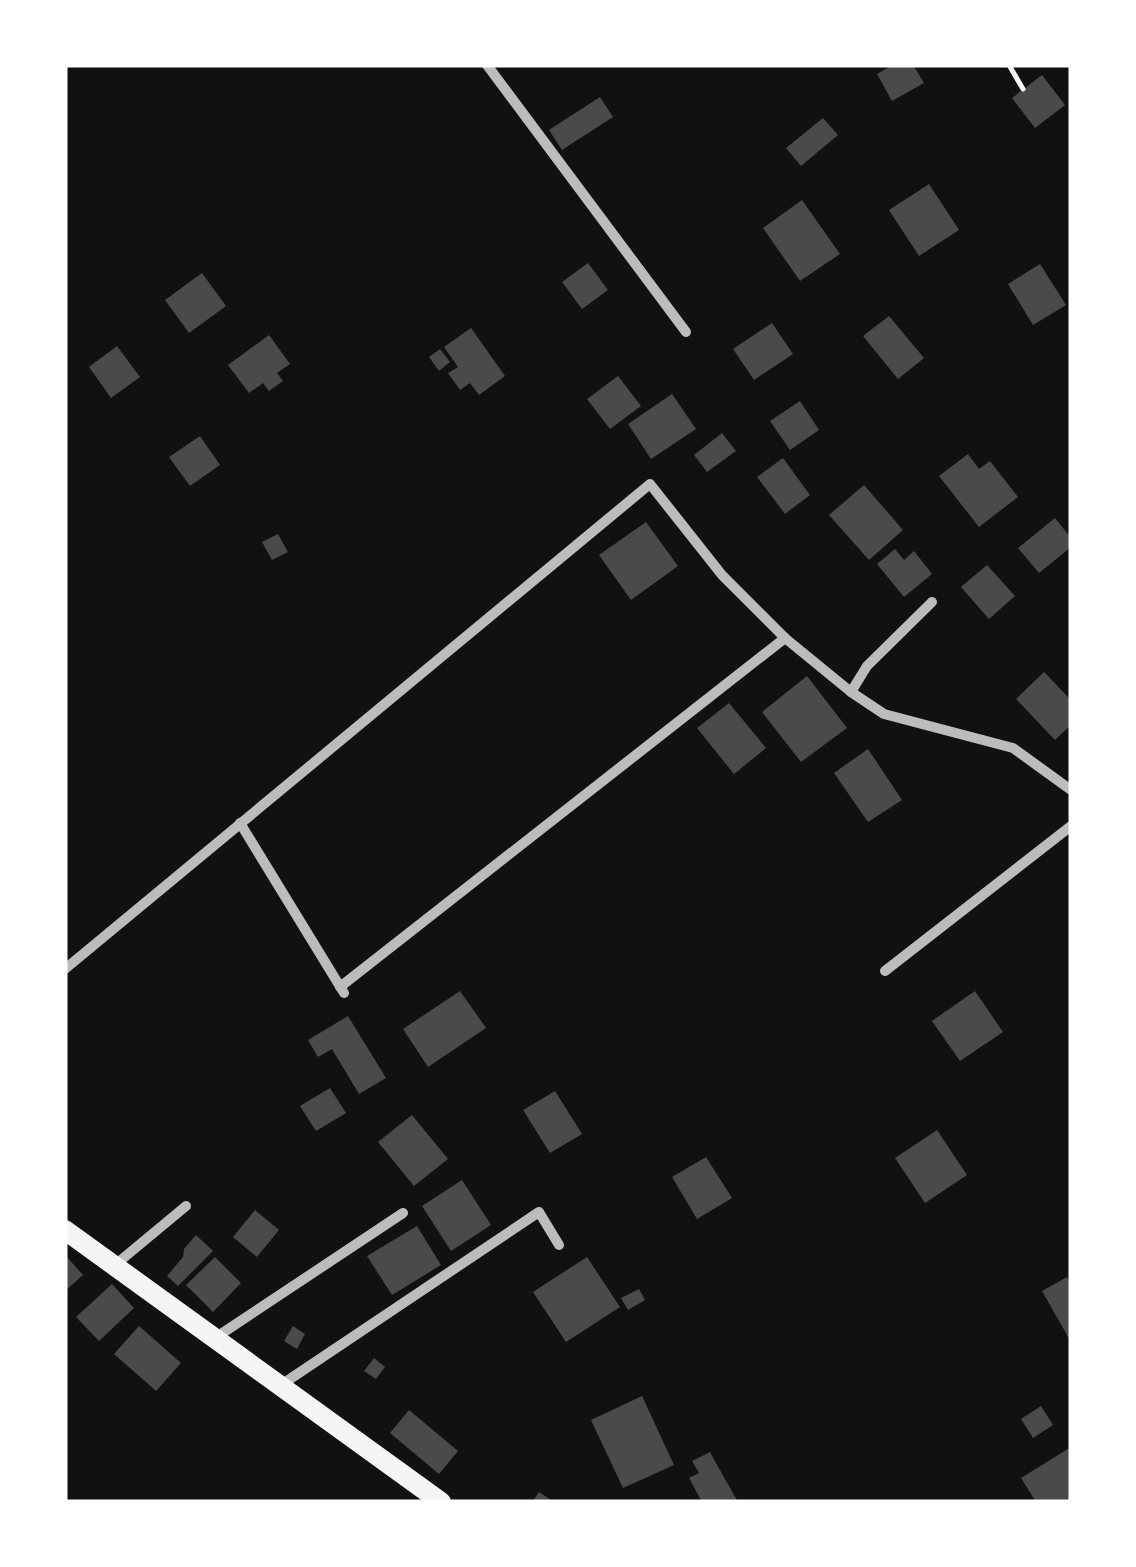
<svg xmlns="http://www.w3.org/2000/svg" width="1136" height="1567" font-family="'Varela Round',sans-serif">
	<rect width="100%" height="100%" fill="#111"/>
	<g fill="#4a4a4a">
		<polygon points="893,65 913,65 924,83 892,101 877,74"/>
		<polygon points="1042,75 1065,105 1035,128 1012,98"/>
		<polygon points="600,97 613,117 562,150 549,130"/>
		<polygon points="823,118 838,135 801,166 786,148"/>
		<polygon points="929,184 959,230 919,256 889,210"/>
		<polygon points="802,200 840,254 800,281 763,228"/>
		<polygon points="588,263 608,290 582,309 562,282"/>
		<polygon points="1040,264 1066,305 1033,325 1008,284"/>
		<polygon points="202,273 226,306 189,333 165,300"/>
		<polygon points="889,316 924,358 898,379 863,336"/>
		<polygon points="772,323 793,354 754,380 733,349"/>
		<polygon points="471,328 505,376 479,395 470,383 460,390 448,373 458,367 444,347"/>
		<polygon points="269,335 290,364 277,373 283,381 269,391 263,383 249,393 228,365"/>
		<polygon points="117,346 140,377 111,398 89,367"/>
		<polygon points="440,349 450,362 439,371 429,357"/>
		<polygon points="618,376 641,406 610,429 587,399"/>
		<polygon points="672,394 696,429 651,459 628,424"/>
		<polygon points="800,401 819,430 790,450 770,421"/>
		<polygon points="722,433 736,451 707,472 694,455"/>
		<polygon points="200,436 220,465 190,486 169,457"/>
		<polygon points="968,454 979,469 990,461 1018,497 979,527 939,476"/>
		<polygon points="783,458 810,495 785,514 757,477"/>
		<polygon points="864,485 903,530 869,560 829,515"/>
		<polygon points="1055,518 1071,538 1071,547 1039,573 1018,548"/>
		<polygon points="646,522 678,566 631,600 599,555"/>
		<polygon points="278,534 288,552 272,560 262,542"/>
		<polygon points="895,549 904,560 914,551 932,574 904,597 877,564"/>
		<polygon points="987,565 1015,596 989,619 961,587"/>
		<polygon points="1044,672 1071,700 1071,725 1055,740 1016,699"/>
		<polygon points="807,676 847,728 801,762 762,712"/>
		<polygon points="729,703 766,748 734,774 697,728"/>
		<polygon points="868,749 902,800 868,822 834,773"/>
		<polygon points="460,991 486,1028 428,1067 403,1029"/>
		<polygon points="975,991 1003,1032 960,1061 932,1021"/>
		<polygon points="348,1016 386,1078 359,1094 332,1049 318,1057 308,1040"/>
		<polygon points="330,1088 346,1113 316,1131 300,1106"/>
		<polygon points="555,1091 582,1134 550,1153 523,1110"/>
		<polygon points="412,1115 448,1159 414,1186 378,1142"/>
		<polygon points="937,1130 967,1175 925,1203 895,1158"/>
		<polygon points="706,1157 732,1198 697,1219 672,1177"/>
		<polygon points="462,1180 491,1225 451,1251 422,1206"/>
		<polygon points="255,1210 279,1230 257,1257 233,1237"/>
		<polygon points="417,1226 441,1265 392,1295 367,1256"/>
		<polygon points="196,1235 213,1251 178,1286 167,1276 183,1257 184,1249"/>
		<polygon points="65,1255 83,1275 65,1291"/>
		<polygon points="215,1257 241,1283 213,1312 186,1285"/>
		<polygon points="587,1257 620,1307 566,1342 533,1292"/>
		<polygon points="1067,1277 1071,1284 1071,1342 1042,1291"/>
		<polygon points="112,1284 134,1308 99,1341 76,1317"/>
		<polygon points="639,1289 645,1300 628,1310 621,1298"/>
		<polygon points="139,1326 181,1363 156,1391 114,1354"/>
		<polygon points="293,1326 305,1334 297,1349 284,1341"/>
		<polygon points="374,1358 385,1367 376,1379 364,1371"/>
		<polygon points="642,1396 674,1465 623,1488 591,1420"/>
		<polygon points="1041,1406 1053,1425 1033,1438 1021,1419"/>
		<polygon points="409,1410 458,1451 439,1474 390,1433"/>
		<polygon points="1071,1447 1071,1502 1036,1502 1021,1478"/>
		<polygon points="710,1452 716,1463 738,1502 702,1502 689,1478 699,1473 692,1461"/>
		<polygon points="539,1492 554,1502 532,1502"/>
	</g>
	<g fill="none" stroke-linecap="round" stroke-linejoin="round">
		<polyline stroke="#f5f5f5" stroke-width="5" points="1009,65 1023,89"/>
		<g stroke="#bcbcbc" stroke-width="10">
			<polyline points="487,65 686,332"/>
			<polyline points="851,692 867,666 932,602"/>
			<polyline points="240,823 344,993"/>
			<polyline points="65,969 650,484 722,575 785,638 851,692 884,714 1013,748 1071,790"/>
			<polyline points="885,971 1071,826"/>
			<polyline points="340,987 785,638"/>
			<polyline points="115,1265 186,1206"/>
			<polyline points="215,1338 403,1213"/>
			<polyline points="281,1385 539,1212 559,1245"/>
		</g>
		<polyline stroke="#f5f5f5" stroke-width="20" points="65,1230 441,1502"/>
	</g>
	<rect width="1136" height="1567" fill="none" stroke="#ffffff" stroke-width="135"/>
</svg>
